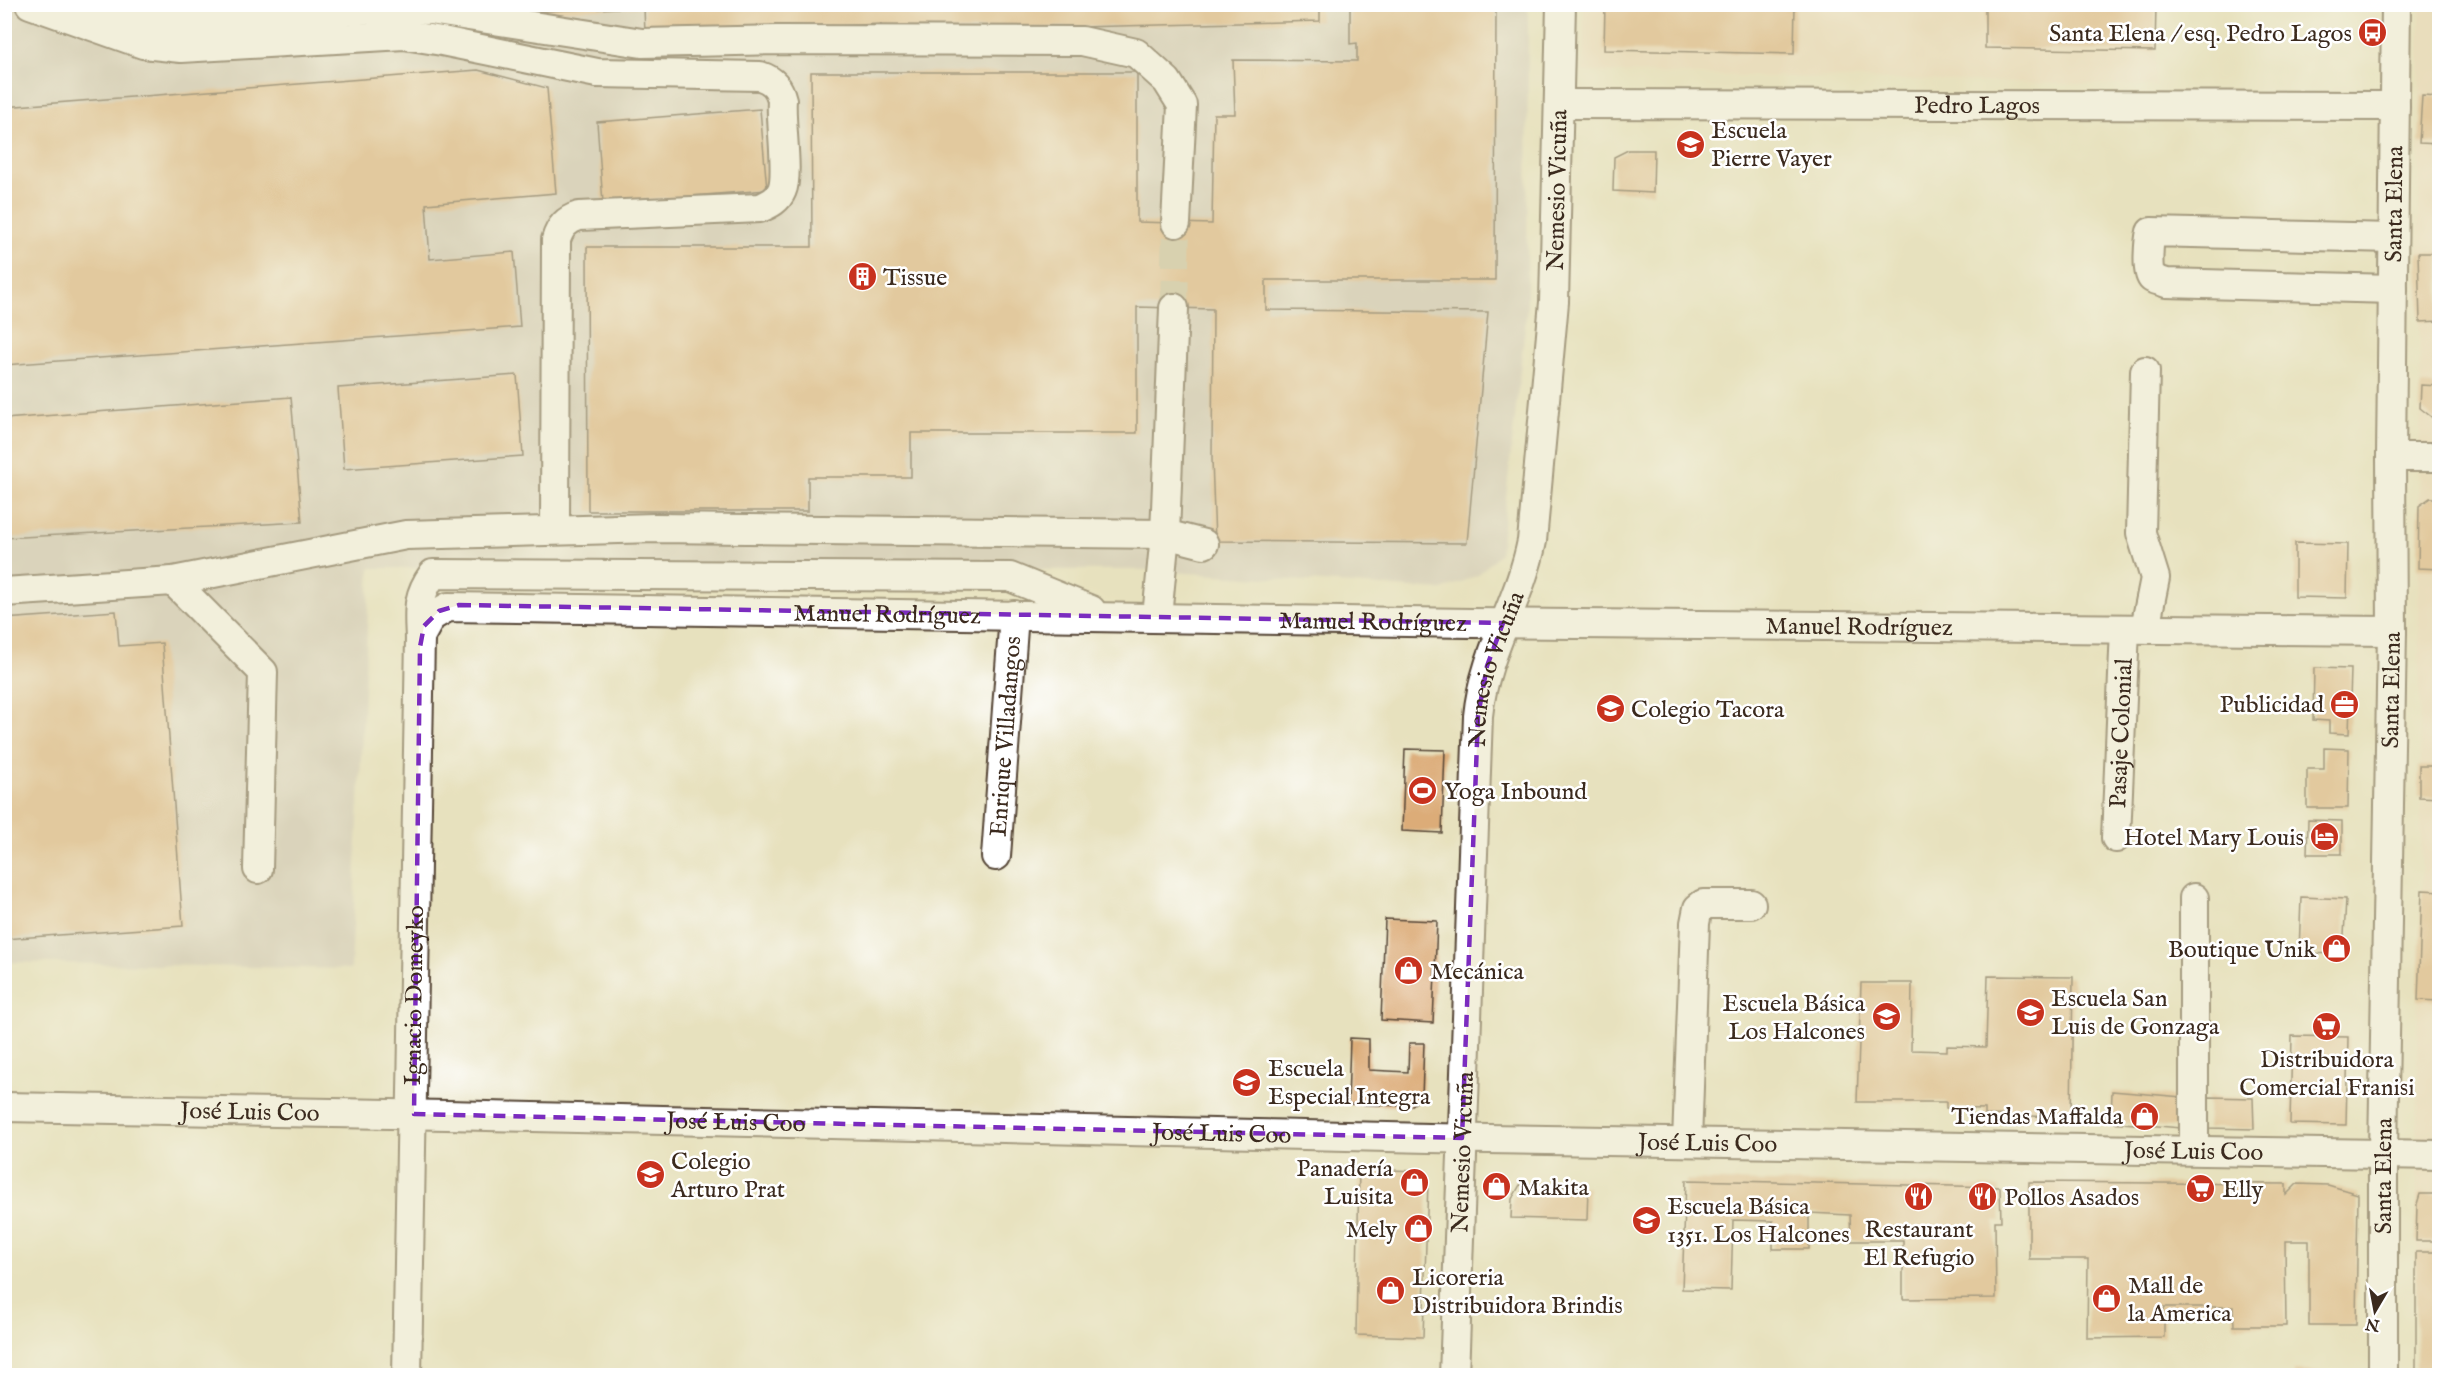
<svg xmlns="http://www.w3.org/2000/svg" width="2444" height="1380" font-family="'IM FELL English',serif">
	<rect width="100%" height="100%" fill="#fff"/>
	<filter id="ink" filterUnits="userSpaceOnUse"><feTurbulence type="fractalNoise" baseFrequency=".0167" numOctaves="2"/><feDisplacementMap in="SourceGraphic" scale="12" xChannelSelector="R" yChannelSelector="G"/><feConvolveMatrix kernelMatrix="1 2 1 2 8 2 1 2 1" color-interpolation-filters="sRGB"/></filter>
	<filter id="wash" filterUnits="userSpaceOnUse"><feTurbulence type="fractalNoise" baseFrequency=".008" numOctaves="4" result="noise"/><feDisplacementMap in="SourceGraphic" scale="24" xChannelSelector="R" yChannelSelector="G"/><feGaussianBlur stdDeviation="1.35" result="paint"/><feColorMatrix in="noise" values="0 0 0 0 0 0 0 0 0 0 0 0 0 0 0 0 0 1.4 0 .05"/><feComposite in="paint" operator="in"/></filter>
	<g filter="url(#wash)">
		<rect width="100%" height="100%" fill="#e7e1be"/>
		<g fill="#ecd7ba">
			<polygon points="2439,4 2440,1375 2416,1376 2418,1000 2422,890 2418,568 2421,385 2418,287 2420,5"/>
			<polygon points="1584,5 2156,5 2156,86 1583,72"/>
		</g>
		<polygon fill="#cbc2b8" points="5,5 1528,5 1527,307 1500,553 1478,575 1442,590 1142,570 370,568 351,969 5,962"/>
		<g id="blocks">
			<g fill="#dcac78">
				<polygon points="472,4 1320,4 1320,21 882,32 881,24 645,34 644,7 472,14"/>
				<polygon points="1350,4 1496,4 1495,280 1266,280 1266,310 1488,312 1467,543 1215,541 1212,459 1213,309 1137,307 1137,433 911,433 911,477 808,477 808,511 588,511 587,247 812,247 811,72 1137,72 1137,222 1212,224 1214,114 1235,114 1233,60 1357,61 1357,43 1350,44"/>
				<polygon points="1605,4 1795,4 1794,54 1604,50"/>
				<polygon points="1985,4 2156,5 2155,51 1985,48"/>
				<polygon points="478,70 547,88 556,193 426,204 430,259 514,252 520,327 4,365 4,107"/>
				<polygon points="2422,96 2440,97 2440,144 2419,143"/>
				<polygon points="760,109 767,190 603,203 597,122"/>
				<polygon points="1628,150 1654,150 1653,193 1613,191 1614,157"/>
				<polygon points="2418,253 2440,253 2440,321 2420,322"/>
				<polygon points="517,375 523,456 344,469 338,388"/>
				<polygon points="2421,385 2440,386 2440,419 2434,419 2420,408"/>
				<polygon points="291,397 302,522 4,538 4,419"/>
				<polygon points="2430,498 2440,498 2440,569 2418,568 2419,506"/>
				<polygon points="2295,543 2348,544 2347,598 2295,597"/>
				<polygon points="116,611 119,646 162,643 183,926 4,939 4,619"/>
				<polygon points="2314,668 2351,669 2349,734 2329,733 2329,721 2313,720"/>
				<polygon points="2324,748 2349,749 2348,808 2307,808 2307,769 2324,769"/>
				<polygon points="1405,749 1445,750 1442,833 1402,831"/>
				<polygon points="2419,766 2440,766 2440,798 2419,797"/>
				<polygon points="2308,820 2342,821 2342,854 2307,854"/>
				<polygon points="2422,890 2440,891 2440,1001 2418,1000"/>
				<polygon points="2301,897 2346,899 2343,954 2299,953"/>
				<polygon points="1385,919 1437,921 1433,1023 1381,1020"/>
				<polygon points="1988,976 2073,977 2071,1117 1985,1115 1985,1109 1946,1108 1946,1102 1857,1102 1861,983 1912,983 1911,1050 1947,1051 1947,1046 1986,1047"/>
				<polygon points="2292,1036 2348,1037 2346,1125 2290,1124"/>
				<polygon points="1350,1038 1369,1039 1369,1070 1408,1072 1409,1043 1424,1043 1422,1097 1411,1106 1348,1104"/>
				<polygon points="2112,1091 2194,1098 2193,1129 2111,1122"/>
				<polygon points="2209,1097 2253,1098 2254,1129 2207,1128"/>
				<polygon points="1359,1169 1419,1171 1428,1182 1423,1337 1356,1335"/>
				<polygon points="1686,1180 2000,1187 2001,1221 1995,1221 1996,1298 1903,1299 1903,1241 1851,1241 1850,1215 1809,1213 1809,1249 1773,1249 1773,1221 1733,1220 1731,1290 1682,1289"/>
				<polygon points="2029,1182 2286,1184 2286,1195 2297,1184 2328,1185 2358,1194 2356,1325 2309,1325 2309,1241 2285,1241 2286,1326 2234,1326 2233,1307 2164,1307 2164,1337 2087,1338 2088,1259 2029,1259"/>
				<polygon points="1520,1185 1588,1187 1587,1220 1511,1218 1512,1199"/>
				<polygon points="2420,1194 2440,1194 2440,1241 2416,1241 2417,1204"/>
				<rect x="2416" y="1252" width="24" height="124"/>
				<polygon points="2294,1371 2354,1373 2354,1376 2294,1376"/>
			</g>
		</g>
	</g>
	<g filter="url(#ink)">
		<use href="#blocks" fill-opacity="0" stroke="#554536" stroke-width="1.5"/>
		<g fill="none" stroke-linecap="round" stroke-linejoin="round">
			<polyline stroke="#c5bc9e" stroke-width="28" stroke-dasharray="28 14" stroke-linecap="butt" points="1174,308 1176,223"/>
			<defs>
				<g id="minor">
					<path d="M30,4L143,44L181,48L404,35L442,41L597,73L760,76C773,80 779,87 782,100C780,121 789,174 782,190C778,200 770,204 760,208L579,216C566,220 560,227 556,240L555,530"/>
					<polyline points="97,4 153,20 188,22 374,9 430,10 642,43 777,40 1082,41 1136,53 1167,81 1182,105 1176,223"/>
					<path id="s1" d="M1559,104L2395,106"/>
					<path d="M2393,289L2166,283C2162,281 2155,280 2152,278C2146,273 2149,240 2151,232L2393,238"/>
					<polyline points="2145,371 2141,533 2155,578 2145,628"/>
					<polyline points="2391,457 2440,457"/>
					<polyline points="173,581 263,672 258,869"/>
					<polyline points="4,592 173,581 406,535 655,528 1165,534 1204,544"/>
					<polyline points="1157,617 1165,534 1174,308"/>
					<path d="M420,639C419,612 416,597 433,574L1010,577L1091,610"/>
					<path id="s2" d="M2116,838L2125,629"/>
					<path id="s3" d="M996,856L1014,615"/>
					<polyline points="2194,898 2194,1150"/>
					<path id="s4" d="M4,1107L447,1115L1429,1138L2440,1155"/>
					<polyline points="1687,1142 1695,923 1698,908 1703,904 1751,904"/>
					<path id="s5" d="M407,1376L420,637L431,617L448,607L1471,623L2392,631"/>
					<path id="s6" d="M1454,1376L1478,716C1484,653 1520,602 1532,541L1554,302L1561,4"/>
					<path id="s7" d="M2383,1376V1153L2392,631L2391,457L2396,4"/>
				</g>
			</defs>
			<use href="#minor" stroke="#554536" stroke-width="32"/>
			<use href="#minor" stroke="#fff" stroke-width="28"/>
		</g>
	</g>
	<path d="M0 0H2444V1380H0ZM459,605L1503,623L1487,666L1478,716L1462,1138L414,1114L420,647L424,626L439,611Z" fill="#e7e1be" fill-opacity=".55" fill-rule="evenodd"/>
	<path fill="none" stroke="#7b2cbf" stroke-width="4.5" stroke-dasharray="12 8" stroke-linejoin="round" d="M459,605L1503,623L1487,666L1478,716L1462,1138L414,1114L420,647L424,626L439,611Z"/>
	<defs>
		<symbol id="bus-disc" viewBox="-11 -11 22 22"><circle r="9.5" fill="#c8321e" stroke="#fff"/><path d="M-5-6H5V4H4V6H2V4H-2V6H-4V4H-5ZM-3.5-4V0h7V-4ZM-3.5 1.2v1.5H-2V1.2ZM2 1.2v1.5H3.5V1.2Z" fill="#fff"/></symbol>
		<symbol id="school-disc" viewBox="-11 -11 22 22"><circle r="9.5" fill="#c8321e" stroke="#fff"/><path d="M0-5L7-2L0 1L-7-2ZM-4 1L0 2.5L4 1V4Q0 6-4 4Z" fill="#fff"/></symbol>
		<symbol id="building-disc" viewBox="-11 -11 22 22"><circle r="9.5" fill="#c8321e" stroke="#fff"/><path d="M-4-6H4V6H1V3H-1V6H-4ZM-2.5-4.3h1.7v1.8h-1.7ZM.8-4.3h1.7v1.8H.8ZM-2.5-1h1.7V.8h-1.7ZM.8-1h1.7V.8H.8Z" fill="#fff"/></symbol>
		<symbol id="office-disc" viewBox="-11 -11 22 22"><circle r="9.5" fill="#c8321e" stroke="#fff"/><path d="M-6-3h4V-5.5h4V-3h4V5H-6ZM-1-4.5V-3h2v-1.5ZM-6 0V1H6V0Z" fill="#fff"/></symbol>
		<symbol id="stadium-disc" viewBox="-11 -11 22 22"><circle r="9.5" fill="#c8321e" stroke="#fff"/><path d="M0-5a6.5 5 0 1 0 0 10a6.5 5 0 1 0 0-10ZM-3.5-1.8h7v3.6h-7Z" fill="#fff"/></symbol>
		<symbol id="hotel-disc" viewBox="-11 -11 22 22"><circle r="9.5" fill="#c8321e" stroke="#fff"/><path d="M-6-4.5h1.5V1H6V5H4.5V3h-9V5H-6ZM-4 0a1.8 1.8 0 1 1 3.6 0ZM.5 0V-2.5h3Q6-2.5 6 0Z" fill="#fff"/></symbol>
		<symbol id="shop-disc" viewBox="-11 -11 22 22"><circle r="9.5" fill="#c8321e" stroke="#fff"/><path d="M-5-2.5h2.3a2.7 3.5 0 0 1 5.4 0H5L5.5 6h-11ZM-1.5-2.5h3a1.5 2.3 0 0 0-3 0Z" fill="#fff"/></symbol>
		<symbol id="supermarket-disc" viewBox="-11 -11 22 22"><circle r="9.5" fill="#c8321e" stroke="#fff"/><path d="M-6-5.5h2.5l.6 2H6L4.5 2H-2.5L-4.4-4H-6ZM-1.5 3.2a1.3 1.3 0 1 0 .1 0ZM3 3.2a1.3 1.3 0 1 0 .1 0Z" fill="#fff"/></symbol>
		<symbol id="restaurant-disc" viewBox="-11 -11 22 22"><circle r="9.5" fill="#c8321e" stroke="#fff"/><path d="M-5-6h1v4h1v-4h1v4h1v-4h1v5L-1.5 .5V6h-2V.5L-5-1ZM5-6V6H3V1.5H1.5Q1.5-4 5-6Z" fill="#fff"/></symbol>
	</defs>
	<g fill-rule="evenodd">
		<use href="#bus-disc" x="2356" y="16" width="33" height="33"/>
		<use href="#school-disc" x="1674" y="128" width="33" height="33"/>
		<use href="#building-disc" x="846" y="260" width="33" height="33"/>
		<use href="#office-disc" x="2328" y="688" width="33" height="33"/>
		<use href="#school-disc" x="1594" y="692" width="33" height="33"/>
		<use href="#stadium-disc" x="1406" y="774" width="33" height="33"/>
		<use href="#hotel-disc" x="2308" y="820" width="33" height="33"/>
		<use href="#shop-disc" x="2320" y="932" width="33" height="33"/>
		<use href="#shop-disc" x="1392" y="954" width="33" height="33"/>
		<use href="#school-disc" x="2014" y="996" width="33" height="33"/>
		<use href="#school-disc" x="1870" y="1000" width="33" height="33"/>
		<use href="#supermarket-disc" x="2310" y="1010" width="33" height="33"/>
		<use href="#school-disc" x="1230" y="1066" width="33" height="33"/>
		<use href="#shop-disc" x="2128" y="1100" width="33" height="33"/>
		<use href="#school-disc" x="634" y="1158" width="33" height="33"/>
		<use href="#shop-disc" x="1398" y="1166" width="33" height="33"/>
		<use href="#shop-disc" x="1480" y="1170" width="33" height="33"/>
		<use href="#supermarket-disc" x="2184" y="1172" width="33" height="33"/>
		<use href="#restaurant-disc" x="1902" y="1180" width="33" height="33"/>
		<use href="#restaurant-disc" x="1966" y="1180" width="33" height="33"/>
		<use href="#school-disc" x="1630" y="1204" width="33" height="33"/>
		<use href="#shop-disc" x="1402" y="1212" width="33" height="33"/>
		<use href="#shop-disc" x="1374" y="1274" width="33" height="33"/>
		<use href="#shop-disc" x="2090" y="1282" width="33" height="33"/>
	</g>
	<g text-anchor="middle" stroke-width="5" stroke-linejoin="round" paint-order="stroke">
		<g font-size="24" fill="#3b2a1e" stroke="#fff" text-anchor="start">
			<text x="2352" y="41" text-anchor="end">Santa Elena / esq. Pedro Lagos</text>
			<text x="1711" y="138">Escuela<tspan x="1711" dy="28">Pierre Vayer</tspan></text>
			<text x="883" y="285">Tissue</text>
			<text x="2324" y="712" text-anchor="end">Publicidad</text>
			<text x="1631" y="717">Colegio Tacora</text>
			<text x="1444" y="799">Yoga Inbound</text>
			<text x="2304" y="845" text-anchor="end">Hotel Mary Louis</text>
			<text x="2316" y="957" text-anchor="end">Boutique Unik</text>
			<text x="1430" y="979">Mecánica</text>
			<text x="2051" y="1006">Escuela San<tspan x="2051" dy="28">Luis de Gonzaga</tspan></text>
			<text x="1865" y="1011" text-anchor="end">Escuela Básica<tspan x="1865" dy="28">Los Halcones</tspan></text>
			<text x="2327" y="1067" text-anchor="middle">Distribuidora<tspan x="2327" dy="28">Comercial Franisi</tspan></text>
			<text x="1268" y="1076">Escuela<tspan x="1268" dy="28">Especial Integra</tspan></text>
			<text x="2123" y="1124" text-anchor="end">Tiendas Maffalda</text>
			<text x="671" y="1169">Colegio<tspan x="671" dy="28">Arturo Prat</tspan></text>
			<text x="1393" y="1176" text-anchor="end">Panadería<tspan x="1393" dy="28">Luisita</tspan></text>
			<text x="1518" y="1195">Makita</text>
			<text x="2222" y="1197">Elly</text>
			<text x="2004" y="1205">Pollos Asados</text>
			<text x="1667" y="1214">Escuela Básica<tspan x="1667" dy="28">1351. Los Halcones</tspan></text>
			<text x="1397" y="1237" text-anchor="end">Mely</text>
			<text x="1919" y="1237" text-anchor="middle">Restaurant<tspan x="1919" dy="28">El Refugio</tspan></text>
			<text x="1412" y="1285">Licoreria<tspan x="1412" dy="28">Distribuidora Brindis</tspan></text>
			<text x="2128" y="1293">Mall de<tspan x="2128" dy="28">la America</tspan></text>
		</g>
		<g font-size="24" fill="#3b2a1e" stroke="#fff">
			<text dy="8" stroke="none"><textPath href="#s1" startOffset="418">Pedro Lagos</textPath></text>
			<text dy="8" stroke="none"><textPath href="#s6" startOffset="1196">Nemesio Vicuña</textPath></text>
			<text dy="8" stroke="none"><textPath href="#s7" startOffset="1172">Santa Elena</textPath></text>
			<text dy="8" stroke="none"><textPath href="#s5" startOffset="1221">Manuel Rodríguez</textPath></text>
			<text dy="8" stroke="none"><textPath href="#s5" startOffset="1707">Manuel Rodríguez</textPath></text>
			<text dy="8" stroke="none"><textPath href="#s5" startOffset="2193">Manuel Rodríguez</textPath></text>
			<text dy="8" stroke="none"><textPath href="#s6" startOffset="710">Nemesio Vicuña</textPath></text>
			<text dy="8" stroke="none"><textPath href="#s7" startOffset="686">Santa Elena</textPath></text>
			<text dy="8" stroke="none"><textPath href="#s2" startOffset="105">Pasaje Colonial</textPath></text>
			<text dy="8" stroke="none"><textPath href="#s3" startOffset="120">Enrique Villadangos</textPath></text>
			<text dy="8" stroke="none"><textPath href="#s5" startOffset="381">Ignacio Domeyko</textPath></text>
			<text dy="8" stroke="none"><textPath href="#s4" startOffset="246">José Luis Coo</textPath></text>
			<text dy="8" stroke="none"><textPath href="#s4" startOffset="732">José Luis Coo</textPath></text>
			<text dy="8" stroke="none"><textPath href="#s4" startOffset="1218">José Luis Coo</textPath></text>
			<text dy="8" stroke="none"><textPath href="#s4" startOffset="1704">José Luis Coo</textPath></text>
			<text dy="8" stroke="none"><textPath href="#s4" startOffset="2190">José Luis Coo</textPath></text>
			<text dy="8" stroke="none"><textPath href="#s6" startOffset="224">Nemesio Vicuña</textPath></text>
			<text dy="8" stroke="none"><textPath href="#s7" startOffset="200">Santa Elena</textPath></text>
		</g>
	</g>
	<rect width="2444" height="1380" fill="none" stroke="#fff" stroke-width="24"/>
	<g transform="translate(2375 1311) rotate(190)" stroke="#ffffff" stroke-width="4.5" paint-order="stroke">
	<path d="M0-4.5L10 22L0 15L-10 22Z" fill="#3b2a1e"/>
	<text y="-9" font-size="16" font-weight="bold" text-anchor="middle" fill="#3b2a1e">N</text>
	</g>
</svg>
